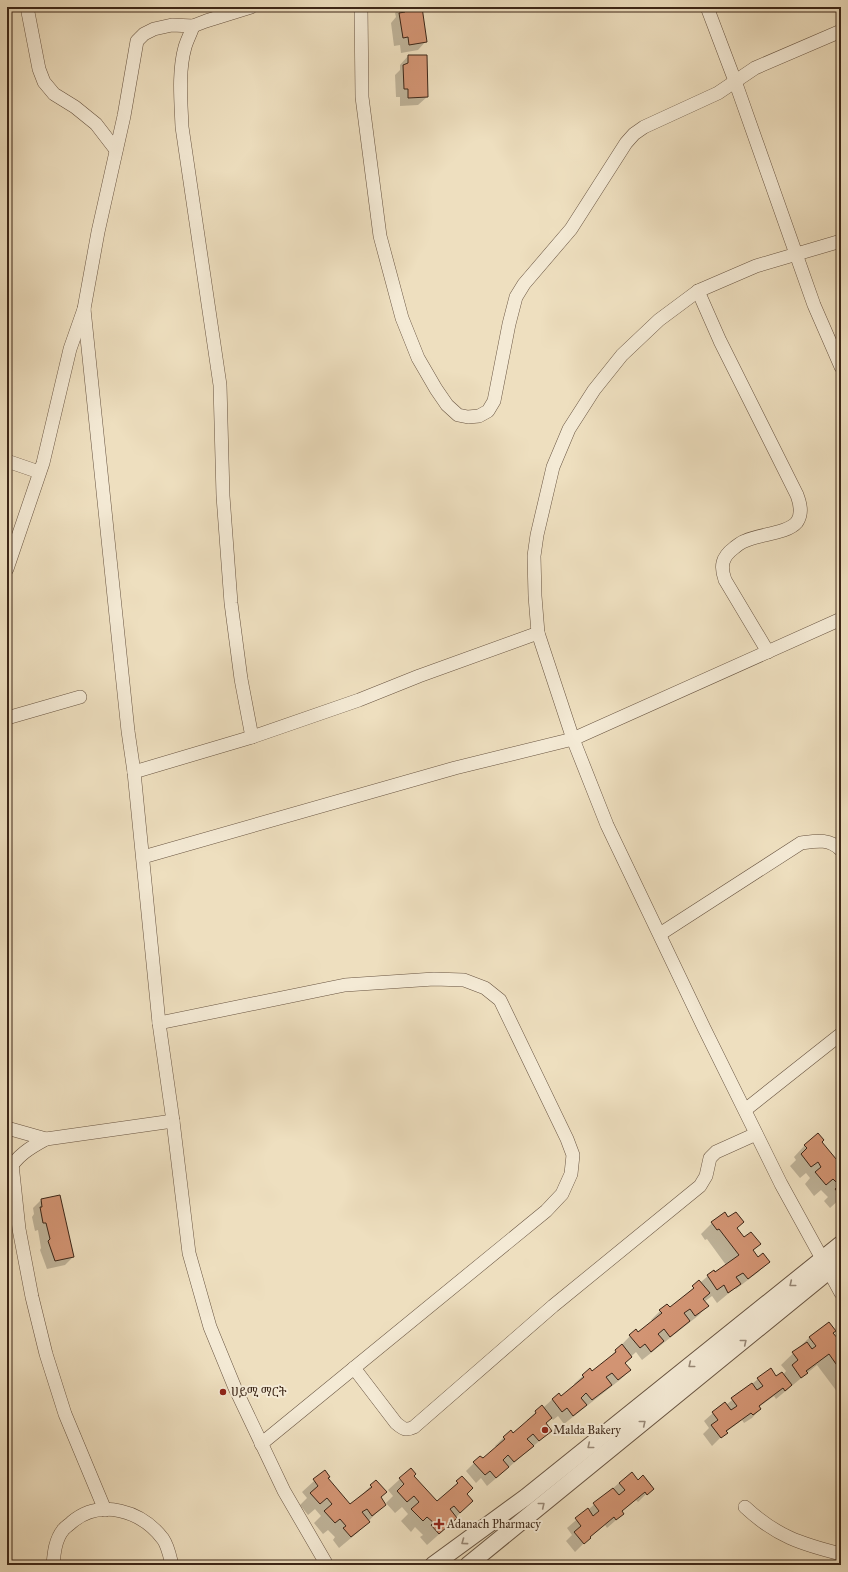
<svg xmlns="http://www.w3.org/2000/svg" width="848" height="1572" font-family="'IM FELL Great Primer','Noto Serif Ethiopic',serif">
	<rect width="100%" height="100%" fill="#eedfbf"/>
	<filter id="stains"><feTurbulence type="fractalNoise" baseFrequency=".005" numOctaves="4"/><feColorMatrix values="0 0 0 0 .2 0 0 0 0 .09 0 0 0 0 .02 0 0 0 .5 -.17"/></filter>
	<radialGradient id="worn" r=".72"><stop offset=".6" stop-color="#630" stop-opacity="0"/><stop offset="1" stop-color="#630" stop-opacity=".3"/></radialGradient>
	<g fill="#0003">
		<polygon points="401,7 421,7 426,41 418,50 401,53 400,45 394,46 391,23 396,17 395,13"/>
		<polygon points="408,56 427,97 418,105 400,106 400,97 396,97 395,75 400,70 400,65"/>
		<polygon points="821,1142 841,1167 841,1198 830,1208 824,1201 828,1197 821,1190 814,1196 805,1184 810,1178 806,1173 800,1178 790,1166 796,1160 794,1157 805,1145"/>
		<polygon points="41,1200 73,1257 65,1265 47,1269 40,1250 41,1248 38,1230 35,1231 32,1217 34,1214 33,1208"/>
		<polygon points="728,1219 743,1222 736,1229 744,1239 760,1244 753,1251 758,1258 769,1262 757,1273 736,1289 735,1288 717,1303 712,1296 704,1302 707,1306 699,1315 642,1360 636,1352 624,1363 630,1370 621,1379 564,1424 558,1416 553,1420 551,1418 545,1424 551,1431 487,1486 481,1478 476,1483 466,1471 474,1463 483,1460 497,1448 495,1446 504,1437 513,1434 528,1421 527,1420 536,1412 543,1408 558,1394 560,1397 575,1385 574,1384 590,1369 592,1372 607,1360 630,1336 638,1333 653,1321 651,1320 660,1311 667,1305 670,1308 708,1276 715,1274 726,1265 707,1239 705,1240 701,1234 712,1223"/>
		<polygon points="835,1331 832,1334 839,1342 841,1340 841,1400 837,1395 838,1393 817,1365 776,1399 774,1396 759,1407 760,1409 752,1418 744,1423 742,1420 726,1432 712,1446 703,1434 709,1428 704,1421 713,1413 726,1405 758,1379 776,1377 783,1375 786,1371 781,1365 810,1337"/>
		<polygon points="411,1469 413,1476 437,1503 462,1478 466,1494 461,1512 445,1529 427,1545 420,1537 423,1535 415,1527 411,1532 401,1521 408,1514 402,1507 395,1513 386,1503 357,1533 339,1548 333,1540 335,1537 328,1530 323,1534 314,1523 321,1516 315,1509 308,1515 300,1505 307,1498 302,1492 325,1471 327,1478 350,1506 376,1481 380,1498 385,1504 393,1496 388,1490"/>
		<polygon points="638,1481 652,1488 638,1502 636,1500 621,1512 623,1514 607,1528 605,1525 589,1538 575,1552 566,1541 572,1535 567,1528 619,1483"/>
	</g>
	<g fill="#d29473" stroke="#3c2617">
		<polygon points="404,7 422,7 427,42 409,45 408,37 403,38 399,13 405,12"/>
		<polygon points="408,55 427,55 428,97 408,98 408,89 404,89 403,65 408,63"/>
		<polygon points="818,1133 824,1140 822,1142 841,1165 841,1196 835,1189 839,1185 833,1179 826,1185 815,1172 821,1167 818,1162 811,1167 801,1154 807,1148 804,1145"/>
		<polygon points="60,1195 74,1257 55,1261 48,1241 50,1239 46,1223 43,1223 40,1207 42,1207 41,1199"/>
		<polygon points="725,1212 728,1217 736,1212 744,1222 737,1228 744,1237 751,1232 761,1244 753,1250 758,1257 763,1253 770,1262 748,1279 743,1273 736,1277 741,1284 728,1293 724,1285 717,1290 707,1275 714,1270 715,1272 739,1255 719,1229 717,1230 711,1222"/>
		<polygon points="699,1280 710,1293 703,1299 709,1306 695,1316 690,1309 684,1313 690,1321 670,1337 664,1329 658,1334 664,1341 651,1352 645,1344 640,1348 629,1335 636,1329 638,1332 662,1313 659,1310 667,1304 670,1307 694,1288 692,1286"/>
		<polygon points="829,1322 836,1331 833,1333 839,1340 841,1339 841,1371 829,1354 806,1371 808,1373 801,1378 792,1365 798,1360 792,1352 807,1342 812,1349 816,1346 809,1337"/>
		<polygon points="622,1344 632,1357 625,1363 631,1370 618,1380 612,1373 606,1377 612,1385 592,1400 586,1393 581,1398 587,1405 573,1416 567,1408 562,1412 552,1399 559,1393 561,1396 584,1377 582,1375 590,1368 592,1371 616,1352 615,1350"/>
		<polygon points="771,1368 776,1376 782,1372 792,1385 785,1391 783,1388 759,1406 761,1409 753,1415 751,1413 726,1431 728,1433 721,1438 711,1425 718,1420 712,1412 725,1402 731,1410 737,1406 731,1398 752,1383 757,1390 763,1386 757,1378"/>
		<polygon points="542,1405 552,1418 546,1423 552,1431 539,1441 533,1434 527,1439 534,1446 514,1462 508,1455 503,1460 509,1467 496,1478 490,1471 485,1475 473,1462 480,1456 483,1458 505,1439 503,1437 511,1430 513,1433 536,1413 535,1411"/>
		<polygon points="411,1468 416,1474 414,1476 437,1501 458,1483 456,1481 462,1476 473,1488 467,1494 473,1501 460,1513 454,1506 450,1509 457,1518 439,1534 431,1525 434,1523 427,1517 423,1521 411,1509 419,1502 414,1496 407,1502 397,1491 404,1484 399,1478"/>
		<polygon points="325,1470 330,1477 328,1478 350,1504 372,1487 370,1485 376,1480 387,1492 381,1497 386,1505 372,1516 367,1509 362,1512 370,1522 351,1537 343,1528 346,1526 340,1519 335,1523 324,1511 332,1504 327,1498 320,1504 310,1493 318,1486 313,1479"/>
		<polygon points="632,1472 638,1480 643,1475 654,1489 647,1495 645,1492 622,1511 624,1514 616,1520 614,1517 590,1537 591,1538 584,1544 574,1532 581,1526 575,1518 588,1508 593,1516 599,1511 593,1503 613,1488 619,1495 625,1490 619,1483"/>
	</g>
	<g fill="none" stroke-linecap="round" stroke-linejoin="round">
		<defs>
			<g id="minor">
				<polyline points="27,7 39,69 44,82 54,94 75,107 96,124 116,150"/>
				<polyline points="361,7 362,97 380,236 402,318 418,358 436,389 447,405 458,415 468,417 479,416 488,411 494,401 509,324 516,297 524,284 571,229 626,143 634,134 644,127 718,93 755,68 841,31"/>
				<polyline points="707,7 735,81 814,305 841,367"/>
				<path d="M193,26C191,33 187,40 185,47C178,72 181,101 182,127L220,385L223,496L231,603L241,679L252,737"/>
				<polyline points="841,241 756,266 698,291 659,320 622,355 594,390 569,429 553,467 537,535 534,556 535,596 538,633 573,739 607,825 704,1028 781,1184 841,1293"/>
				<path d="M698,291L720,341L797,495C800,503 803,513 797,522C787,534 759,534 745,541C741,542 738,545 734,548C722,557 720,566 725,580L768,652"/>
				<polyline points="84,309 128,731 134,772 159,1023 173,1121 189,1253 210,1327 235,1388 284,1491 327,1565"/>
				<polyline points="7,461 39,472"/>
				<polyline points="7,569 43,463 70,349 84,309 98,232 124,116 137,41 144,34 154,29 172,25 193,26 206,21 251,7"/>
				<polyline points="7,718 80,697"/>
				<polyline points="134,772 252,737 359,700 419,676 538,633"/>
				<polyline points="143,857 455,768 573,739 841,619"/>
				<path d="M660,934L801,843C816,841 829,838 841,850"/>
				<polyline points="159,1023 345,985 434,979 464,980 485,988 500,1000 567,1139 573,1155 571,1174 562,1194 546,1211 261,1444"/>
				<polyline points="745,1110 841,1034"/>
				<polyline points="7,1128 46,1139"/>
				<polyline points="12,1164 19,1229 32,1297 46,1354 65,1414 105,1510"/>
				<path d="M8,1172C16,1156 31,1147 46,1139L173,1121"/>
				<path d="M354,1368L396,1423C403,1429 406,1431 414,1427L553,1306L700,1186L706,1176L710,1158L716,1152L756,1134"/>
				<path d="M745,1507C776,1536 801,1544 841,1554"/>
				<path d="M53,1565C54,1554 55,1540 63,1530C65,1527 69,1525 72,1522C101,1498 142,1511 163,1539C168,1546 170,1557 172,1565"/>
			</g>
			<g id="tertiary">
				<polyline points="433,1565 526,1497 841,1244"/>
				<polyline points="468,1565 841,1261"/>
			</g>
		</defs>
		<use href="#minor" stroke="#685441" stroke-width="14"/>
		<use href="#tertiary" stroke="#685441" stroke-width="18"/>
		<use href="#minor" stroke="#f4ead5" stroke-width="13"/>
		<use href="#tertiary" stroke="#f4ead5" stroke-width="16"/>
	</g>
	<defs><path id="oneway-chevron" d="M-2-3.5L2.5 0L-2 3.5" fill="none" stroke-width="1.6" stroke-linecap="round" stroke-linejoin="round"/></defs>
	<g stroke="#988876">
		<use href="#oneway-chevron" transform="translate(792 1284) rotate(141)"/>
		<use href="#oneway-chevron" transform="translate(744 1342) rotate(-39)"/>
		<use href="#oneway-chevron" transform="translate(691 1365) rotate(141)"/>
		<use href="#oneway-chevron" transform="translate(643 1423) rotate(-39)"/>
		<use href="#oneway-chevron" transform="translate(590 1446) rotate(141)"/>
		<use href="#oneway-chevron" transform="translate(542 1505) rotate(-39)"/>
		<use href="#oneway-chevron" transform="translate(464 1542) rotate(144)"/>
	</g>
	<g fill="#8f2418" stroke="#f4ead5" stroke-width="1.5">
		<circle cx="223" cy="1392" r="4"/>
		<circle cx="545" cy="1430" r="4"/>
		<path d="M437 1518h4v4h4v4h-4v4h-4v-4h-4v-4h4z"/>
	</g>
	<g text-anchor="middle" stroke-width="4" stroke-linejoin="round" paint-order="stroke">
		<g font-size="12" fill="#3c2617" stroke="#f4ead5" text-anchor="start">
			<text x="231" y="1396">ሀይሚ ማርት</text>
			<text x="553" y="1434">Malda Bakery</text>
			<text x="447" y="1528">Adanach Pharmacy</text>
		</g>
	</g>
	<rect width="848" height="1572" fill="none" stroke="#eedfbf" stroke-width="24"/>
	<rect x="8" y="8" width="832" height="1556" fill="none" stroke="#3c2617" stroke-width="2"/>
	<rect x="12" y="12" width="824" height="1548" fill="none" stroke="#3c2617"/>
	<rect width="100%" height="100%" filter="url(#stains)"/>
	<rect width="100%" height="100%" fill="url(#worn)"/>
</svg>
